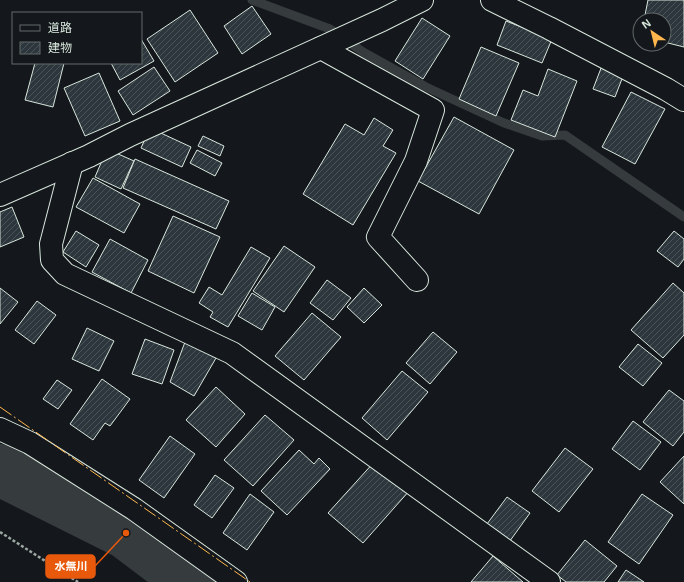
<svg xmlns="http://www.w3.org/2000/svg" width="684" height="582" font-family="Arial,'Noto Sans JP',sans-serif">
	<defs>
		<pattern id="building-hatch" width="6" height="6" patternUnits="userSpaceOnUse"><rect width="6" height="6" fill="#2c363c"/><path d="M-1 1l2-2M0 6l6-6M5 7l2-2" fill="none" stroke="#4a5358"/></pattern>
	</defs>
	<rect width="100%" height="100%" fill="#14181c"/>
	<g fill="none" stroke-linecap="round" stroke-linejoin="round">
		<polyline stroke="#363b3e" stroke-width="9" points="252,0 330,29 363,52 426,87 504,123 542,136 565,135 684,217"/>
		<polyline stroke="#363b3e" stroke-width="52" points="0,470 126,533 191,582"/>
	</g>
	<g fill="url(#building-hatch)" stroke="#d8e6dc">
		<polygon points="648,0 684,0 684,47 664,42 664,20 644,20"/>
		<polygon points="252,6 271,34 242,54 224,26"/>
		<polygon points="190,10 218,53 175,82 147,39"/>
		<polygon points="422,18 450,36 423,79 395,61"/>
		<polygon points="506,21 552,39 542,63 497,45"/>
		<polygon points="141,39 154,61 120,80 111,63 141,63"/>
		<polygon points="481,47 519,63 496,116 459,99"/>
		<polygon points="35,63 64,63 53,107 25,100"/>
		<polygon points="603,63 625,71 615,97 593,89"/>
		<polygon points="154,67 170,91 133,115 118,91"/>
		<polygon points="548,69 577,81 555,137 511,120 523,90 538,96"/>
		<polygon points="99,73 120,121 85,136 64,88"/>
		<polygon points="631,92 665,109 635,164 602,147"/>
		<polygon points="454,117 514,150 479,214 418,181"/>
		<polygon points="374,118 393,130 383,146 396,153 353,225 303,194 345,124 364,135"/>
		<polygon points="150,128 191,147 182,167 141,148"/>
		<polygon points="203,136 224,146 220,156 198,146"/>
		<polygon points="107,149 134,161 121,189 95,177"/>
		<polygon points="197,150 222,163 215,176 190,163"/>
		<polygon points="135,159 229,201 216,229 123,188"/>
		<polygon points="93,178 140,204 124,233 76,207"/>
		<polygon points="12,207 24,237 0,247 0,212"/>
		<polygon points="173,216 220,237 194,293 148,271"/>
		<polygon points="76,231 99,245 86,267 63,252"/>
		<polygon points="674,231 684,239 684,259 678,267 657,251"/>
		<polygon points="110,239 148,260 131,293 92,272"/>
		<polygon points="284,246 315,267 284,312 253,291"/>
		<polygon points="251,247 270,258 228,327 210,317 213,312 199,303 209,287 222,295"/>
		<polygon points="327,280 351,298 333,320 310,303"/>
		<polygon points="673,283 684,293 684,335 663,358 631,330"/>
		<polygon points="0,288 18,302 0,324"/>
		<polygon points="364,288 382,305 364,323 347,307"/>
		<polygon points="252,293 275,307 262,330 238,316"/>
		<polygon points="37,301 56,315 34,344 15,330"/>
		<polygon points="312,313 341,337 304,380 275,356"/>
		<polygon points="87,328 114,341 99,371 72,359"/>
		<polygon points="433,332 457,352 430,384 406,363"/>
		<polygon points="145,339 174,350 162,384 132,374"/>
		<polygon points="185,342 216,358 194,396 170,382"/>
		<polygon points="638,344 662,363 643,386 619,367"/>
		<polygon points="402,371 428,392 387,440 362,418"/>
		<polygon points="102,379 130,399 110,426 105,423 93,440 70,424"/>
		<polygon points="57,380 72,390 58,409 43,399"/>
		<polygon points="216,387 245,414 216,447 186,420"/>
		<polygon points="669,390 684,401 684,432 673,446 643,422"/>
		<polygon points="265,415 294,440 253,486 224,460"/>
		<polygon points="633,421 661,442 640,470 612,449"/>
		<polygon points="170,436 195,454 164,498 139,480"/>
		<polygon points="565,448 593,469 559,512 532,491"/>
		<polygon points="299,450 314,464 319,458 330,469 287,515 261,491"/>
		<polygon points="684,456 684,504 660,482"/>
		<polygon points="376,460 410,490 363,543 328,513"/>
		<polygon points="215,475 234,488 212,518 194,505"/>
		<polygon points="250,494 274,512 247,550 223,533"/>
		<polygon points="642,494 673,515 639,564 608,542"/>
		<polygon points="507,497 530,513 507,545 484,528"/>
		<polygon points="585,540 617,566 604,582 566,582 557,575"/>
		<polygon points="493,556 523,582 471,582"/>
		<polygon points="626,570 644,582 618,582"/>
	</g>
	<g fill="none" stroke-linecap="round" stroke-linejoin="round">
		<defs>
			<g id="street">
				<polyline points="492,0 549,28 666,89 684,100"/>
				<polyline points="321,48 433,110 416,161 378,237 417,280"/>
				<polyline points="72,163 51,244 52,260 65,274 232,353 549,582"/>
				<polyline points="0,195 89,156 130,135 382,20 422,0"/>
				<polyline points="0,429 30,443 134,509 236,582"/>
			</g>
		</defs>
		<use href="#street" stroke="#d8e6dc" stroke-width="24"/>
		<polyline stroke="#9da8a2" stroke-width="2.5" stroke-dasharray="3 2" stroke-linecap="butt" points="0,532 78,582"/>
		<use href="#street" stroke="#14181c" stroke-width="22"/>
		<polyline stroke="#ffb74d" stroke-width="1" stroke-dasharray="14 3 2 3" stroke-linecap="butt" points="0,407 250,582"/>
	</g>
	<path fill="none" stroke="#e8590c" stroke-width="1.5" d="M126 533L95 566"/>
	<circle fill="#e8590c" stroke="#14181c" stroke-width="1.5" cx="126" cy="533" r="4"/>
	<rect fill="#e8590c" stroke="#e8590c" stroke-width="1.5" x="46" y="555" width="49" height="23" rx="4"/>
	<g font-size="11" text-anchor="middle" font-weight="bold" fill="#fff">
		<text x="71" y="570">水無川</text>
	</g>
	<rect x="12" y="12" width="130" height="52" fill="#14181c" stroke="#626a69"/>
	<rect x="20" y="25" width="20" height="6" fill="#14181c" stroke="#626a69"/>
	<text x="48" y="32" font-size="12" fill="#d8e6dc">道路</text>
	<rect x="20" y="42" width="20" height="12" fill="url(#building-hatch)" stroke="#626a69"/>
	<text x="48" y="52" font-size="12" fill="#d8e6dc">建物</text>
	<g transform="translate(652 32) rotate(325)"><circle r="19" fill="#14181c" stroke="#626a69"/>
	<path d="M0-3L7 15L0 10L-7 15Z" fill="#ffb74d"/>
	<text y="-6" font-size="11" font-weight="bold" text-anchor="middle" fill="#d8e6dc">N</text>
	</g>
</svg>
